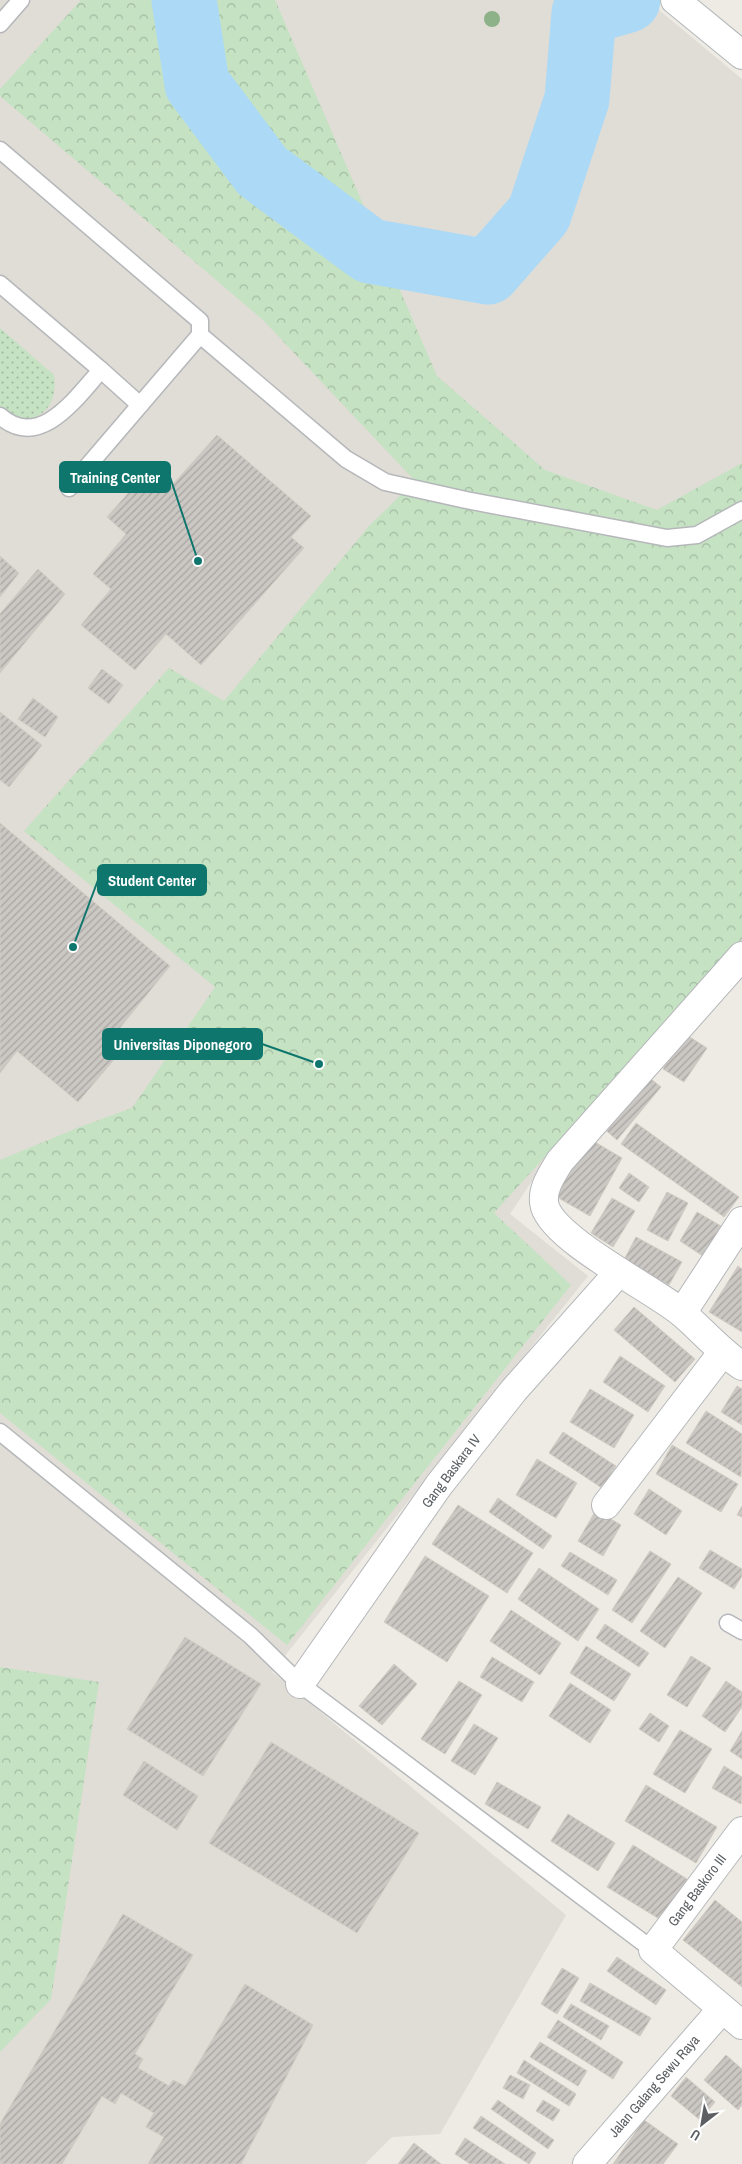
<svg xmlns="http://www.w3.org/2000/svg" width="742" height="2164" font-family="'Archivo Narrow',sans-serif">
	<defs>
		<pattern id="grass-dots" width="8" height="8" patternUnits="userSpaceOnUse" patternTransform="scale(1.25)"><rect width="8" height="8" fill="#c5e2c3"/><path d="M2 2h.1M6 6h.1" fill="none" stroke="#a3bba2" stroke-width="1.8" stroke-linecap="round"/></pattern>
		<pattern id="forest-crowns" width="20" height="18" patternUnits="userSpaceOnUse" patternTransform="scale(1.25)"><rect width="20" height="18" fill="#c5e2c3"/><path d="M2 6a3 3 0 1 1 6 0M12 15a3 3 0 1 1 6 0" fill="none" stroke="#a3bba2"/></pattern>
		<pattern id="building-hatch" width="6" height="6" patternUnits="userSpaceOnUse" patternTransform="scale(1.25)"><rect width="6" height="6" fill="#cbc7c3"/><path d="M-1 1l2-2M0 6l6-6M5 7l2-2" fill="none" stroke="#a8a5a2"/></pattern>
	</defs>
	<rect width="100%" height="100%" fill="#edebe4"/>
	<polygon fill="#e0dcd6" points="0,0 647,0 742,79 742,949 534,1178 510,1214 588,1276 272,1672 566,1915 440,2134 392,2137 365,2164 0,2164"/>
	<path fill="url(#grass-dots)" d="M0,328L54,375C60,412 29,433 0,407Z"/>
	<g fill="url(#forest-crowns)">
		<polygon points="81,0 275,0 437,376 545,470 657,510 742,463 742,939 494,1213 571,1285 287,1645 0,1413 0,1160 77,1128 132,1108 215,987 24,831 169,668 224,701 369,526 415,481 263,320 0,96 0,89"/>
		<polygon points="0,1667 99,1682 51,1999 0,2052"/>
	</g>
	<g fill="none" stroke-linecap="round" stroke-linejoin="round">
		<polyline stroke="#acdaf6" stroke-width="65" points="184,0 197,84 262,171 370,251 488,272 539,214 577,99 584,13 628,0"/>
	</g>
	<g fill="url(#building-hatch)" stroke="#d1ccc3">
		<polygon points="217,435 311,516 291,537 304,548 201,665 166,634 135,670 81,625 111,589 93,574 126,534 107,517 145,474 166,492"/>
		<polygon points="0,556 19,573 0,597"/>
		<polygon points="38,569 65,594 0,673 0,614"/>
		<polygon points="102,669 123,685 109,704 88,688"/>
		<polygon points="33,698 58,717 45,737 18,719"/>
		<polygon points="0,712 42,745 9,787 0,780"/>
		<polygon points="0,823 170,966 111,1039 123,1049 78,1102 17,1051 0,1073"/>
		<polygon points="685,1034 707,1048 684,1082 663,1069"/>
		<polygon points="646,1075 661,1087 617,1140 602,1127"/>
		<polygon points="636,1123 739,1197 724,1217 621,1144"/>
		<polygon points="588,1138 622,1158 590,1216 555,1196"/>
		<polygon points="629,1173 649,1187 639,1202 619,1188"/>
		<polygon points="667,1192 688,1203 668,1241 647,1230"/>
		<polygon points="612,1198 635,1211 613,1247 591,1233"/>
		<polygon points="697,1212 721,1226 703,1256 680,1241"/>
		<polygon points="636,1237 682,1262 669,1285 624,1260"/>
		<polygon points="738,1266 742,1269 742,1332 709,1312"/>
		<polygon points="634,1307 695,1359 675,1382 614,1330"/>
		<polygon points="620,1356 665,1386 648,1412 603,1382"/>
		<polygon points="737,1386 742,1389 742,1425 721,1412"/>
		<polygon points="590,1389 634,1415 614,1448 570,1422"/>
		<polygon points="706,1411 742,1434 741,1477 686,1443"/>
		<polygon points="563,1432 616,1466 602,1488 549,1453"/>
		<polygon points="672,1445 738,1484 721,1512 656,1474"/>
		<polygon points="537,1459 577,1483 556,1518 516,1495"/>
		<polygon points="649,1489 682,1511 666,1535 634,1514"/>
		<polygon points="498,1498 552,1536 543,1549 489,1512"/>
		<polygon points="458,1505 533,1553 507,1593 432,1544"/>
		<polygon points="742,1506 742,1517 737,1515"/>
		<polygon points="596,1510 621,1525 603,1556 578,1541"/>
		<polygon points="710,1550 742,1569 742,1576 734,1589 699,1568"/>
		<polygon points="650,1551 671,1564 632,1623 612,1610"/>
		<polygon points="570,1552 617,1580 608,1595 561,1566"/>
		<polygon points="425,1556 489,1596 447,1662 384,1622"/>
		<polygon points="539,1568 599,1609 578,1641 518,1599"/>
		<polygon points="678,1577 702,1593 665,1648 640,1631"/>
		<polygon points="511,1610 561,1643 540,1675 490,1641"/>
		<polygon points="605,1624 649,1653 639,1667 596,1638"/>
		<polygon points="185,1637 261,1684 203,1776 127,1729"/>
		<polygon points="586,1646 631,1674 614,1701 570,1673"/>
		<polygon points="691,1656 711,1668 687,1707 667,1695"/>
		<polygon points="492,1657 534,1682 522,1702 480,1677"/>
		<polygon points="394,1664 417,1684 382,1725 359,1706"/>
		<polygon points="459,1681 482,1695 445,1754 421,1739"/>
		<polygon points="726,1681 742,1692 742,1707 725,1732 702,1716"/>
		<polygon points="570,1683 611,1710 590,1743 549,1716"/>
		<polygon points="650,1713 669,1726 659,1742 639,1729"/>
		<polygon points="474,1724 498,1738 475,1775 451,1761"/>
		<polygon points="680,1730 712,1749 685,1793 653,1774"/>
		<polygon points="742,1731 742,1759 730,1751"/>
		<polygon points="271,1742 419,1833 357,1933 209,1843"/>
		<polygon points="144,1761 198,1796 177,1830 123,1795"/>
		<polygon points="724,1766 742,1777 741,1804 712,1788"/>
		<polygon points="497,1782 541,1807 528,1829 485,1804"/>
		<polygon points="646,1785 717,1827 696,1863 625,1821"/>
		<polygon points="568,1814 615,1843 598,1871 551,1841"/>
		<polygon points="633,1845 687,1879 661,1920 607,1887"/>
		<polygon points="715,1900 742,1922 742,1987 683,1940"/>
		<polygon points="123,1914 193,1955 135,2054 143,2059 138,2068 169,2086 173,2080 185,2086 245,1984 313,2025 241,2164 148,2164 164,2137 146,2127 154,2113 121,2093 115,2104 102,2096 62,2164 0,2164 0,2124"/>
		<polygon points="617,1957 666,1990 656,2005 607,1971"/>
		<polygon points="562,1968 579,1978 557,2014 541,2004"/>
		<polygon points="590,1983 651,2018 640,2036 580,2001"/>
		<polygon points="571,2004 609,2026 601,2040 563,2017"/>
		<polygon points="558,2020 623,2062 613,2079 547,2037"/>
		<polygon points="540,2042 587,2071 578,2086 530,2057"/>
		<polygon points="726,2055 742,2069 742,2105 738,2110 704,2080"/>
		<polygon points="524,2060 576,2094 569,2106 517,2073"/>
		<polygon points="510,2075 530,2085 523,2099 503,2088"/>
		<polygon points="686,2077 715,2102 700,2120 671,2096"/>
		<polygon points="498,2100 554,2140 548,2149 491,2109"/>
		<polygon points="543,2100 560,2110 553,2121 536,2111"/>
		<polygon points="481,2116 536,2153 529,2164 473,2128"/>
		<polygon points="644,2120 678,2144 663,2164 613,2164"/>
		<polygon points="465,2138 505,2164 470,2164 455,2154"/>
		<polygon points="414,2143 441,2164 398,2164"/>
	</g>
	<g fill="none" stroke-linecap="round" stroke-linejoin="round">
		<defs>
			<g id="lane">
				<polyline points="0,24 21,0"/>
				<polyline points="0,150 200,321 200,335"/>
				<path d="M0,284L101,370C76,398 40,451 0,416"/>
				<polyline points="140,405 200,335 346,459 385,482 466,500 667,538 697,535 742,510"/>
				<polyline points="69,488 140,405 101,370"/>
				<polyline points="0,1432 251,1636 300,1684 653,1950"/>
				<polyline points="728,1623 742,1631"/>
			</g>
			<g id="street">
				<path d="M742,956L560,1161C552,1174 540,1191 545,1207C556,1241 653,1289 682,1313C703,1331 719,1351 742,1366"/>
				<polyline points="682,1313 742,1221"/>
				<polyline points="606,1505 722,1353"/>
				<polyline points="300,1684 439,1485 514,1390 619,1272"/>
				<polyline points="742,1831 653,1950 742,2025"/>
				<polyline points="587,2164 722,2009"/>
			</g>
			<polyline id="secondary" points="675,0 742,55"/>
		</defs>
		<use href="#lane" stroke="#b5b7ba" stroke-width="19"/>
		<use href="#street" stroke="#b5b7ba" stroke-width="30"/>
		<use href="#secondary" stroke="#b3b7ba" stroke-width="30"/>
		<use href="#lane" stroke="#fff" stroke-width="16"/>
		<use href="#street" stroke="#fff" stroke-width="28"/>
		<use href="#secondary" stroke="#fff" stroke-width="28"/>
	</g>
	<circle fill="#8db189" cx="492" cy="19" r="8"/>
	<g text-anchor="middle" stroke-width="4.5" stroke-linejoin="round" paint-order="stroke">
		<g font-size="14" fill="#5c6063" stroke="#fff">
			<text transform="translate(451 1471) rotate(-53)" y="5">Gang Baskara IV</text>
			<text transform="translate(697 1890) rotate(-53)" y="5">Gang Baskoro III</text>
			<text transform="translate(654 2086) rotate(-49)" y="5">Jalan Galang Sewu Raya</text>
		</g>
	</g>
	<path fill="none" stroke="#0f766e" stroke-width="2" d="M198 561L170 477M73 947L98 880M319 1064L262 1044"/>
	<g fill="#0f766e" stroke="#fff" stroke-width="2">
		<circle cx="198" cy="561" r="5"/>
		<circle cx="73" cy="947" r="5"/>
		<circle cx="319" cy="1064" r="5"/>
	</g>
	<g fill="#0f766e" stroke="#0f766e" stroke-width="2">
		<rect x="60" y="462" width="110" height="30" rx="5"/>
		<rect x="98" y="865" width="108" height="30" rx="5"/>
		<rect x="103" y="1029" width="159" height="30" rx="5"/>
	</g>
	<g font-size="15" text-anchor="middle" font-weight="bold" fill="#fff">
		<text x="115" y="483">Training Center</text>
		<text x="152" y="886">Student Center</text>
		<text x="183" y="1050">Universitas Diponegoro</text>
	</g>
	<g transform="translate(702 2124) rotate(211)" stroke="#ffffff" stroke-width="4" paint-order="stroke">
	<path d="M0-4L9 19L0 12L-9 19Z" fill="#5c6063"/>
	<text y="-8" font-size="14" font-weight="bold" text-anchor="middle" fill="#5c6063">U</text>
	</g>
</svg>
